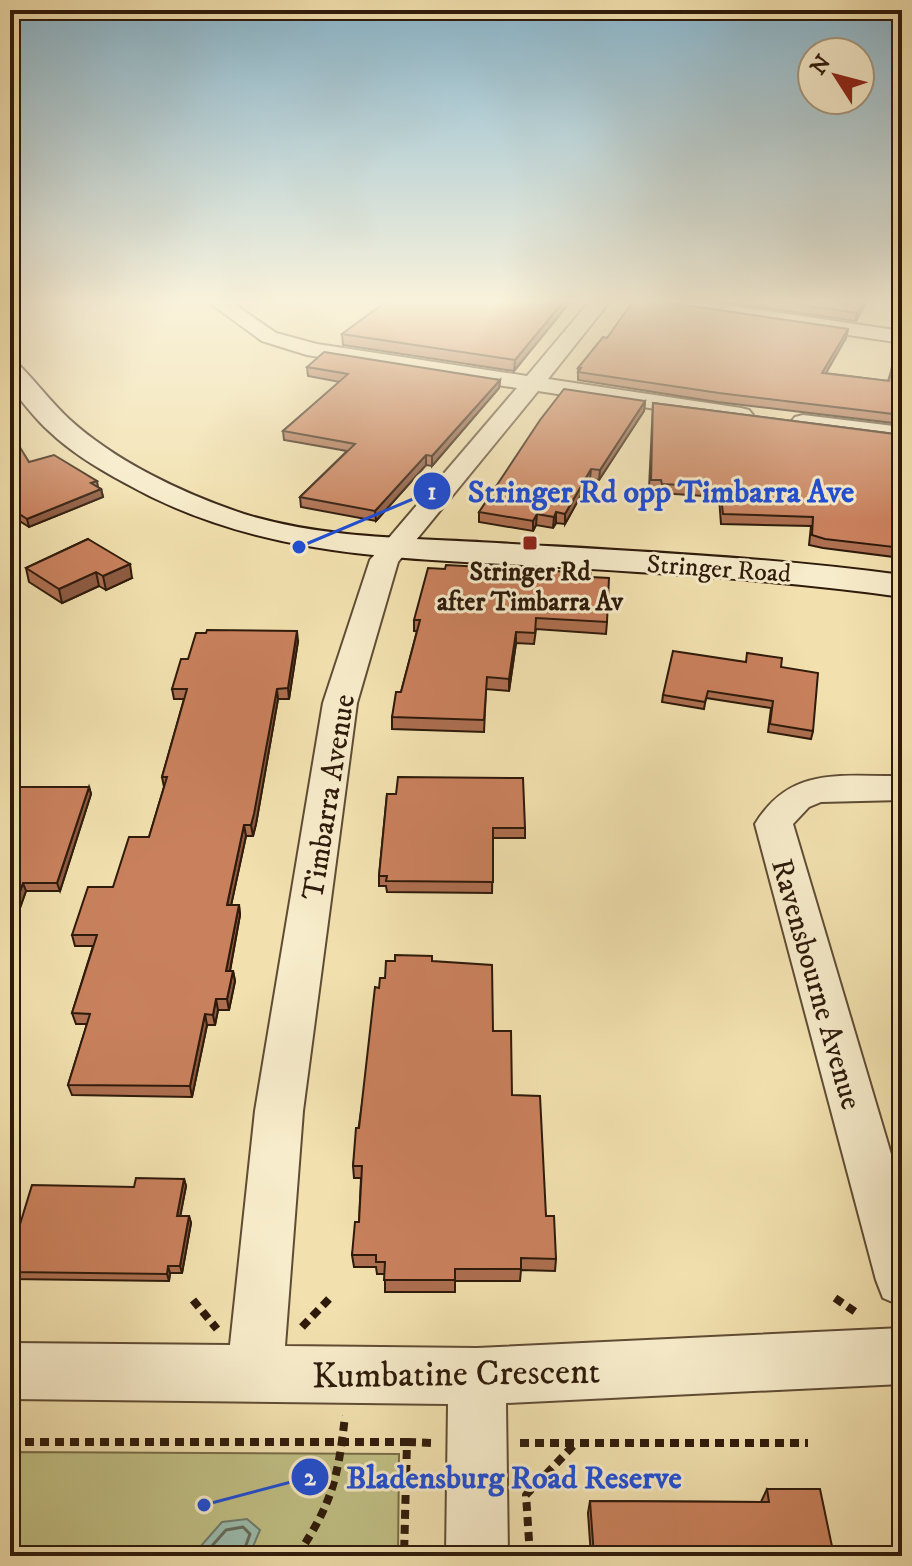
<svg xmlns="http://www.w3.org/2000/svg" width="912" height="1566" font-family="'IM FELL DW Pica',serif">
	<rect width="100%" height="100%" fill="#f2e1af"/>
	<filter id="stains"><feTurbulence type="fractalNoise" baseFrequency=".0025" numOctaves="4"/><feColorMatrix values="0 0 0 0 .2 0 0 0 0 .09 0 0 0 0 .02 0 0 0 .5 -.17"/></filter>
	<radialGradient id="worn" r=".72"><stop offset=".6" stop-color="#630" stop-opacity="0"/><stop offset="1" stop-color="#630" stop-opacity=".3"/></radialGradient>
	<polygon fill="#c1c186" stroke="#786e48" stroke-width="2" points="10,1452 399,1454 398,1556 10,1556"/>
	<polygon fill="#9bbdaf" stroke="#6f7c6d" stroke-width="2" points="247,1519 260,1530 249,1556 192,1556 222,1522"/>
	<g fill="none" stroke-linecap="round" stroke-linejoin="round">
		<polyline stroke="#646c5d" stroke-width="3" points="203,1556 226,1530 243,1527 250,1534 242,1556"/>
		<defs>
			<g id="street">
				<polygon points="207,301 230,301 276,333 317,344 527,376 590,301 610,301 548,379 741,408 749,410 753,415 749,420 741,422 538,391 398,562 357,703 303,1111 285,1346 477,1348 902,1328 902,1384 506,1403 508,1556 446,1556 448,1404 10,1399 10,1343 230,1345 255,1111 323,703 370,560 517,388 307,355 262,341"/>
				<polygon points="653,301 700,301 902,331 902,343 663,307"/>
				<polygon points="803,415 902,427 902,441 795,427 791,422 795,417"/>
				<path d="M885,776H902V800L821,802L809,807L793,824L902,1191V1306L883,1298L876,1280L755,824C787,772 829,775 885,776Z"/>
			</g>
			<path id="secondary" d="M10,363L19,365C36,382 51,402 69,419C116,462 184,494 244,514C325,539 413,538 497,543C632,551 767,557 902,575V597C788,581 674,574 559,567C407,558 261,560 125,483C99,469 72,453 50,432C35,419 23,402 10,387Z"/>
		</defs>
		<use href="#street" stroke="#5f4c34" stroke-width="4"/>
		<use href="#secondary" stroke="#2e1a0b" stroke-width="4"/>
		<g stroke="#2e1a0b" stroke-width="8" stroke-dasharray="9 6" stroke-linecap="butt">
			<polyline points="835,1298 857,1313"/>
			<polyline points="193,1300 217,1329"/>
			<polyline points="302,1327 329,1299"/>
			<polyline points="10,1442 407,1442 404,1556"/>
			<polyline points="407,1442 434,1443"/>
			<polyline points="520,1443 808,1443"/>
			<path d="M297,1556C332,1503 338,1479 345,1416"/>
			<polyline points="530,1556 526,1495 575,1444"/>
		</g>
		<use href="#street" fill="#f7eccb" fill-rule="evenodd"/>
		<use href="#secondary" fill="#f7eccb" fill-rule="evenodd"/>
	</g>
	<g fill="#ad6f50" stroke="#2e1a0b" stroke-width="2">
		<polygon points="387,301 571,301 514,371 343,345 342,334"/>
		<polygon points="718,301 867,301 856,321"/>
		<polygon points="663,302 848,329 846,338 825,373 888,381 902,336 902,424 717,402 578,380 578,368 607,338"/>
		<polygon points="307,367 500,380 499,388 432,466 426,465 376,521 301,507 300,497 347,451 284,440 283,431 340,382 308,376"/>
		<polygon points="645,401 644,411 599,480 590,479 565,524 556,523 553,528 536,525 533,531 479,522 479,512"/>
		<polygon points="653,403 902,435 902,558 823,548 809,545 811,526 721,524 719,497 660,493 660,490 649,489"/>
		<polygon points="10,445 29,462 97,481 98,487 101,489 103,497 29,527 10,515"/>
		<polygon points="88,539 132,578 106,590 99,586 62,603 29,582 26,568"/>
		<polygon points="591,577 607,622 606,634 536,629 534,644 516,643 509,691 486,689 484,732 392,729 392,717 401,692 417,631 414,631 414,620"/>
		<polygon points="298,641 289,699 278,699 256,824 253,836 246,836 231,905 239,905 240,915 230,971 233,971 235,981 229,1010 218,1010 215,1025 207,1025 192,1097 72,1095 68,1085 87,1024 76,1024 72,1013 93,946 75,946 72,935 113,887 149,837 164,787 162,777 184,699 174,699 172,689 188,659"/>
		<polygon points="781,667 813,731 811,739 768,732 771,708 706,698 704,709 662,702 663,695"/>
		<polygon points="10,787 89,787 91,794 60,891 26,891 10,936"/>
		<polygon points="387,794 525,828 525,838 493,838 492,893 387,892 386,886 379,886 379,876"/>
		<polygon points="432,961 493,1031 512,1095 546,1216 556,1259 555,1271 521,1270 520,1281 455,1281 455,1292 385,1292 385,1274 377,1274 376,1267 354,1267 352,1255 359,1222 361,1178 354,1178 353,1166 379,988 385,978"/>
		<polygon points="184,1179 186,1186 180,1216 189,1216 191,1223 182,1273 170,1273 169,1281 10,1279 10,1257 134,1187"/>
		<polygon points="767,1489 834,1556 591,1556 588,1513 590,1501 761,1502"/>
	</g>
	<g fill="#8d5a41" stroke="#2e1a0b" stroke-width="2">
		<polygon points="564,301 571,301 514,371 515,360"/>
		<polygon points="864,301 867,301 856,321 857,313"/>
		<polygon points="848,329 846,338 821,382 822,373"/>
		<polygon points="500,380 499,388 432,466 432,456"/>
		<polygon points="645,401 644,411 599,480 600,470"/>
		<polygon points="426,455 426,465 376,521 375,511"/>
		<polygon points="591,469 590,479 565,524 565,514"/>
		<polygon points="101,489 103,497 29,527 27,519"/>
		<polygon points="556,512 556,523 553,528 554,517"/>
		<polygon points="537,514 536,525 533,531 533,521"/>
		<polygon points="130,564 132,578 106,590 103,576"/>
		<polygon points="96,572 99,586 62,603 59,589"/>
		<polygon points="297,631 298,641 289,699 288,688"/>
		<polygon points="516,632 516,643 509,691 509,679"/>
		<polygon points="277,689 278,699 256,824 253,836 251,825"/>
		<polygon points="89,787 91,794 60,891 57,883"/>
		<polygon points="244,825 246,836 229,915 227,905"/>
		<polygon points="23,883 26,891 10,936 10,920"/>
		<polygon points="239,905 240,915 228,981 226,971"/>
		<polygon points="233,971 235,981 229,1010 227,999"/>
		<polygon points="216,999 218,1010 215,1025 213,1015"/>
		<polygon points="205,1014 207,1025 192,1097 190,1086"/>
		<polygon points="184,1179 186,1186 179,1223 177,1216"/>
		<polygon points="189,1216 191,1223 182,1273 180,1266"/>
		<polygon points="168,1266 170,1273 169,1281 167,1274"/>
	</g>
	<g fill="#c9815d" stroke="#2e1a0b" stroke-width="2">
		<polygon points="387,301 564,301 515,360 342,334"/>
		<polygon points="633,301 661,301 663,302 848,329 822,373 889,381 898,337 902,336 902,415 719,393 578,372 581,368 578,368 603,337 607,338"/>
		<polygon points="773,301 864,301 857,313"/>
		<polygon points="324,352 500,380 432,456 426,455 375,511 300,497 355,444 283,431 348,374 307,367"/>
		<polygon points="564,389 645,401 600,470 591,469 565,514 556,512 554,517 537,514 533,521 479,512 540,420"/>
		<polygon points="653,403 902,435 902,548 825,539 812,535 813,517 723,514 720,487 662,484 661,480 651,480"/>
		<polygon points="18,444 29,462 54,455 97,481 91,483 101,489 27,519 10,508 10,445"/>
		<polygon points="88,539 130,564 103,576 96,572 59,589 26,568"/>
		<polygon points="446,565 591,573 591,577 609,578 607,622 536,618 535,633 516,632 509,679 487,677 484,720 392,717 396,692 401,692 420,620 414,620 428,568 445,569"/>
		<polygon points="207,630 297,631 288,688 277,689 254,814 251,825 244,825 227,905 239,905 226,971 233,971 227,999 216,999 213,1015 205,1014 190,1086 68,1085 90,1014 72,1013 97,935 72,935 88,887 113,887 129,837 149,837 167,777 162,777 187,689 172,689 181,659 188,659 196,633 206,633"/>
		<polygon points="673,651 746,662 747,653 782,658 781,667 818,673 813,731 770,724 773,701 708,691 705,702 663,695"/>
		<polygon points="398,777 523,778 525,828 493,828 493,882 386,881 387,876 379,876 387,794 396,794"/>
		<polygon points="10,787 89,787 57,883 23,883 10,920"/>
		<polygon points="395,955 432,956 432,961 492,965 493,1031 511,1031 512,1095 540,1096 546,1216 554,1216 556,1259 521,1258 521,1269 455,1269 455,1280 384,1280 385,1262 376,1262 376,1255 352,1255 355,1222 359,1222 362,1166 353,1166 356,1128 359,1128 375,987 379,988 380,978 385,978 386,961 395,961"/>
		<polygon points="136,1178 184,1179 177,1216 189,1216 180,1266 168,1266 167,1274 10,1272 10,1257 32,1185 134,1187"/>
		<polygon points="767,1489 820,1489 834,1556 594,1556 590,1501 769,1502"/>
	</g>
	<linearGradient id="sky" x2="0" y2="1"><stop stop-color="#89b8d1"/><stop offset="0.58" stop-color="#f9f2db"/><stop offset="1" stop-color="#f9f2db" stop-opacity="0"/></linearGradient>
	<rect width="912" height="520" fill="url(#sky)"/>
	<rect fill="#8f2418" stroke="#f7eccb" stroke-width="3" x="522" y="535" width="16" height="16" rx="4"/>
	<g text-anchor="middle" stroke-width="6" stroke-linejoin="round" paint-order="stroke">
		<g font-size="26" fill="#2e1a0b" stroke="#f7eccb">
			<text transform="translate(719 568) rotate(4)" y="9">Stringer Road</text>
		</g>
		<g font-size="26" font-weight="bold" fill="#2e1a0b" stroke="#f7eccb">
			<text x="530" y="580">Stringer Rd<tspan x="530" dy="30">after Timbarra Av</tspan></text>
		</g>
		<g font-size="30" fill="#2e1a0b" stroke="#f7eccb">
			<text transform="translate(328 797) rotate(-81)" y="10">Timbarra Avenue</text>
			<text transform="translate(817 984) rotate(74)" y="10">Ravensbourne Avenue</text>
		</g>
		<g font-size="36" fill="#2e1a0b" stroke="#f7eccb">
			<text transform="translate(456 1372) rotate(-1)" y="13">Kumbatine Crescent</text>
		</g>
	</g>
	<path fill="none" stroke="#1d4ed8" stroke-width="3" d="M299 547L432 491M204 1505L310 1477"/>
	<g fill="#1d4ed8" stroke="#f7eccb" stroke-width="3">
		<circle cx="299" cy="547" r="8"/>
		<circle cx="204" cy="1505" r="8"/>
		<circle cx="432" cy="491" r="20"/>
		<circle cx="310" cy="1477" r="20"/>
	</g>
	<g font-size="24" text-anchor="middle" font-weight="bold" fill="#fff">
		<text x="432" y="499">1</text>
		<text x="310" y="1485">2</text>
	</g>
	<g font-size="32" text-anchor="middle" font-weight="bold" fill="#1d4ed8" stroke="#f7eccb" stroke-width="6" stroke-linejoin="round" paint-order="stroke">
		<text x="661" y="502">Stringer Rd opp Timbarra Ave</text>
		<text x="514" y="1488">Bladensburg Road Reserve</text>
	</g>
	<rect width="912" height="1566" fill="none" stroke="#f2e1af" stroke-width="40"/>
	<rect x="12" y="12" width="888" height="1542" fill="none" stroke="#2e1a0b" stroke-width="4"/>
	<rect x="20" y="20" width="872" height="1526" fill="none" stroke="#2e1a0b" stroke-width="2"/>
	<g transform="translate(836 76) rotate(306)"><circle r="38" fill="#f7eccb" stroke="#a7987e" stroke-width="2"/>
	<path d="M0-6L14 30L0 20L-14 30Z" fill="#8f2418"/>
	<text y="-12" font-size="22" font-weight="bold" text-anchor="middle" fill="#2e1a0b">N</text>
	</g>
	<rect width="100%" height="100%" filter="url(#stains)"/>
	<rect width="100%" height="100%" fill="url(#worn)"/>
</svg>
